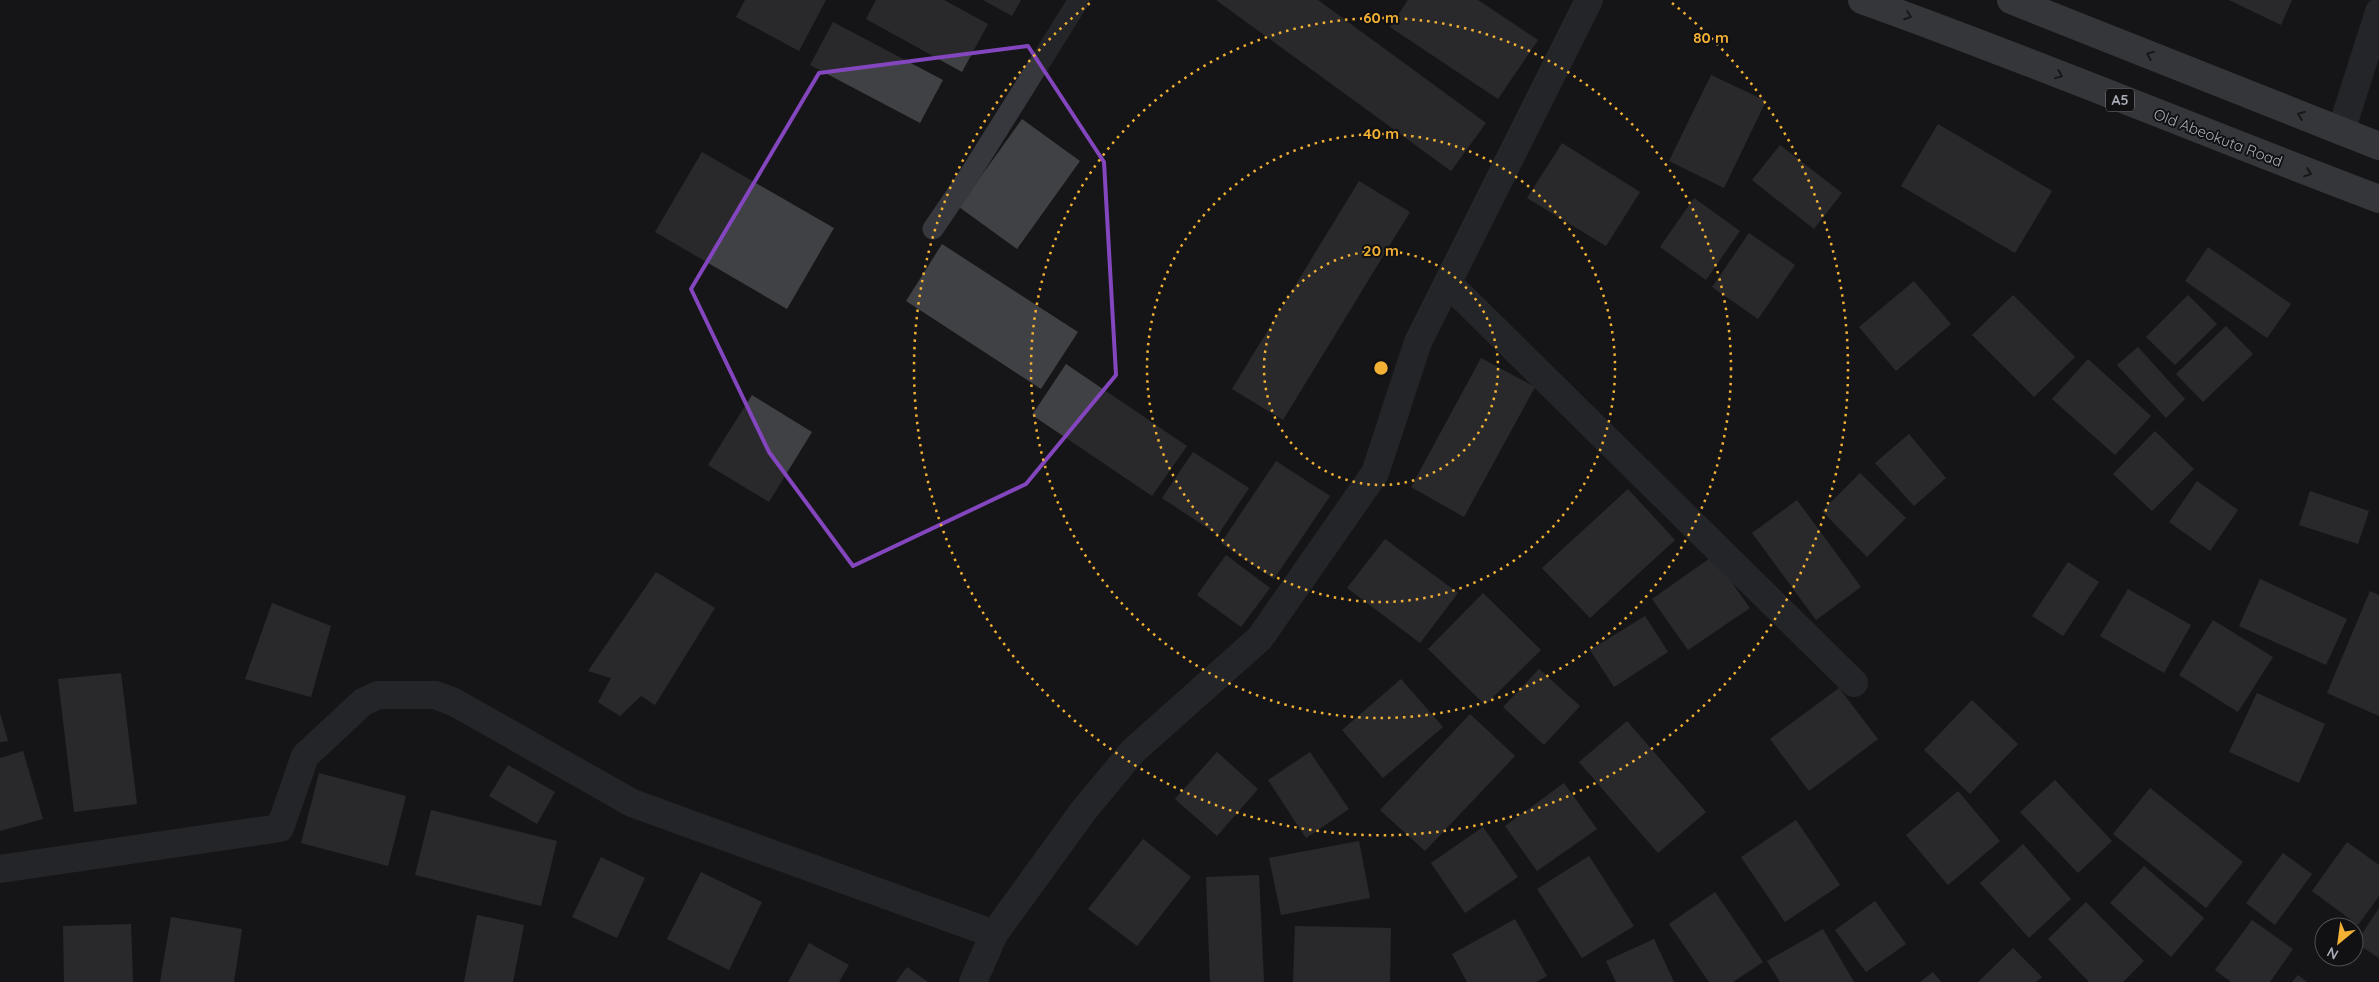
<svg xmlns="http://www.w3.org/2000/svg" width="2379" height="982" font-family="Quicksand,sans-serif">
	<rect width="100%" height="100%" fill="#161618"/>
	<g fill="#404145">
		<polygon points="745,0 826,0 799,51 736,17"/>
		<polygon points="876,0 944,0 988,24 962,72 866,19"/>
		<polygon points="983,0 1021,0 1012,16"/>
		<polygon points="1216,0 1318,0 1486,123 1451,171"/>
		<polygon points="1408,0 1478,0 1538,40 1498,99 1390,27"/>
		<polygon points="2229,0 2292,0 2281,25"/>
		<polygon points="833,22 943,80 920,123 810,65"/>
		<polygon points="1711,75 1766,101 1724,188 1669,161"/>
		<polygon points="1022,119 1080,161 1017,249 959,207"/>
		<polygon points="1938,124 2052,191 2015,253 1901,186"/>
		<polygon points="1562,143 1640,192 1606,246 1527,198"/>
		<polygon points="1780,145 1842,193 1814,229 1752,180"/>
		<polygon points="702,152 834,228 787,309 655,232"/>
		<polygon points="1359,181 1410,212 1283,420 1232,389"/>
		<polygon points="1694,198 1740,231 1706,280 1660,247"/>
		<polygon points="1749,233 1795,265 1758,319 1712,287"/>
		<polygon points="942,244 1078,332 1041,389 906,301"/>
		<polygon points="2208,247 2291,304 2267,338 2185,281"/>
		<polygon points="1914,281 1951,324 1896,371 1859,327"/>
		<polygon points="2013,295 2075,357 2034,397 1972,335"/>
		<polygon points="2188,295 2217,324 2175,365 2146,337"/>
		<polygon points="2226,326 2253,354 2203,402 2176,374"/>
		<polygon points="2138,347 2185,399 2166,418 2117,365"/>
		<polygon points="1481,358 1535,387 1464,517 1411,487"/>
		<polygon points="2088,359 2151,416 2115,455 2052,399"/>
		<polygon points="1066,364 1187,446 1152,496 1032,415"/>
		<polygon points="752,395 812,432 769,502 708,465"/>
		<polygon points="2155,431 2194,469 2152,511 2113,474"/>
		<polygon points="1909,434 1946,478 1914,506 1875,463"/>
		<polygon points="1193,452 1249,488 1218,535 1162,498"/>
		<polygon points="1276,461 1330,496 1274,579 1221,543"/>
		<polygon points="1860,473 1906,518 1867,557 1822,511"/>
		<polygon points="2197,481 2238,510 2210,551 2169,522"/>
		<polygon points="1628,489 1675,540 1590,618 1542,568"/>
		<polygon points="2310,491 2369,511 2358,544 2299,525"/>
		<polygon points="1797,500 1861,587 1816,620 1752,533"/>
		<polygon points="1385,539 1458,593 1420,643 1347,588"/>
		<polygon points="1226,555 1270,588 1241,627 1197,595"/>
		<polygon points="1713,556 1750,608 1688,650 1652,599"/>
		<polygon points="2068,562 2099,582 2063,636 2032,616"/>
		<polygon points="656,572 715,608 655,705 641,696 620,716 598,702 611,678 588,671"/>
		<polygon points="2260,579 2347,619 2326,665 2239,626"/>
		<polygon points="2128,589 2191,625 2164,673 2100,636"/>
		<polygon points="2370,591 2379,595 2379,716 2327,693"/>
		<polygon points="1483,593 1541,650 1485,705 1428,649"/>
		<polygon points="272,603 331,626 311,697 245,679"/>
		<polygon points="1645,616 1668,652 1614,687 1590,650"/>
		<polygon points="2213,620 2273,657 2238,712 2179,675"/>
		<polygon points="1539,669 1580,706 1544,745 1503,707"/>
		<polygon points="121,673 137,804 74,812 58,679"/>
		<polygon points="1401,679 1443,727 1383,778 1342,730"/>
		<polygon points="1839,688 1878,739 1809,791 1770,739"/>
		<polygon points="2257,693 2325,724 2299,783 2229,752"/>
		<polygon points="1972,700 2018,744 1970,794 1924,750"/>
		<polygon points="0,713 8,741 0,742"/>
		<polygon points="1470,714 1515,756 1425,851 1380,810"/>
		<polygon points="1627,721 1706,812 1658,853 1579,762"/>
		<polygon points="23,751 43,819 0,831 0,758"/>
		<polygon points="1217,752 1258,789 1217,836 1175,799"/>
		<polygon points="1310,752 1349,809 1306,838 1268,780"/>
		<polygon points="508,765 555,792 537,824 489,796"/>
		<polygon points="319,773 406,796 388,866 301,843"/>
		<polygon points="2055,780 2112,841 2078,873 2020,812"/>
		<polygon points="1564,783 1597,829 1537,871 1505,826"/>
		<polygon points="2150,788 2243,862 2206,908 2113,834"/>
		<polygon points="1958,791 2000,841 1948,885 1906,835"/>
		<polygon points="431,810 557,841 541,906 415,875"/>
		<polygon points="1796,820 1840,885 1785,922 1741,857"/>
		<polygon points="1483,827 1518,877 1465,913 1431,863"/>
		<polygon points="1143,839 1191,877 1137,946 1088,909"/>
		<polygon points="1359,841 1370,898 1281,915 1269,858"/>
		<polygon points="2347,842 2379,865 2379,896 2358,925 2312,891"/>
		<polygon points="2023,844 2071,899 2029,938 1980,883"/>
		<polygon points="2283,853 2312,874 2275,925 2246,903"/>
		<polygon points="1589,856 1634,926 1582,958 1537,889"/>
		<polygon points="601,857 645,878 617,938 572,917"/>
		<polygon points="2144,866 2204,918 2171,957 2110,903"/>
		<polygon points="701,872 762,902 729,970 667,939"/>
		<polygon points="1259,875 1264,982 1210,982 1206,877"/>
		<polygon points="1715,892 1763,962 1733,982 1709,982 1669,924"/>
		<polygon points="1875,901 1906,944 1866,972 1835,930"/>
		<polygon points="2086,902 2144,961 2123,982 2089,982 2048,939"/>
		<polygon points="2379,908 2379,958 2356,943"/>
		<polygon points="477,915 524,925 513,982 464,982"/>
		<polygon points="171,917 242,929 234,982 160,982"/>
		<polygon points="1515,919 1547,976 1536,982 1467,982 1452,954"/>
		<polygon points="2252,920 2293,949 2270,982 2231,982 2215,970"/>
		<polygon points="131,924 133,982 64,982 63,926"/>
		<polygon points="1295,926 1391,928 1390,982 1293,982"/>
		<polygon points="1823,929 1854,982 1780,982 1767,961"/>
		<polygon points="1654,939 1674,982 1616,982 1606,961"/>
		<polygon points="809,943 849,965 839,982 788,982"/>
		<polygon points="2013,948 2042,977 2036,982 1978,982"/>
		<polygon points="907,967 928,982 896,982"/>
		<polygon points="1933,972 1941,982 1920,982"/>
		<polygon points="2298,975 2307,982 2292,982"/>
	</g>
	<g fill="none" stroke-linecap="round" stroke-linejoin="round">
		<polyline stroke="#37383d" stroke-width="21" points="933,229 967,179 1079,0"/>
		<g stroke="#37383d" stroke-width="28">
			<polyline points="2341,131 2379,12"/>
			<polyline points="1449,284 1854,683"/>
			<polyline points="0,869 280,828 305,756 363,702 378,695 435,695 454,702 632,803 994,934"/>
			<polyline points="973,982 994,934 1084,810 1133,751 1260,638 1375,473 1418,342 1589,0"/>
		</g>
		<g stroke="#5b5e65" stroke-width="28">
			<path d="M1862,0C2036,62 2206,134 2379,199"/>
			<polyline points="2011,0 2379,146"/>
		</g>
	</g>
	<defs><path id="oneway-chevron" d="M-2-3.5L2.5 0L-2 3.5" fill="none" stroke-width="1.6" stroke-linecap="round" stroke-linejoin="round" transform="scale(1.25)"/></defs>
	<g stroke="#18191b">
		<use href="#oneway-chevron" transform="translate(1908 16) rotate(20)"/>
		<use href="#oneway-chevron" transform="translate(2150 55) rotate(-158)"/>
		<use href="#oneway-chevron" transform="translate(2059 75) rotate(22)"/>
		<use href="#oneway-chevron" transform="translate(2301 115) rotate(-158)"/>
		<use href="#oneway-chevron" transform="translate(2308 173) rotate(21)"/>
	</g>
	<path d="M0 0H2379V982H0ZM1028,46L1104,162L1116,375L1026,484L853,566L769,452L691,289L819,73Z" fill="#161618" fill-opacity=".55" fill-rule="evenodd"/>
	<path fill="none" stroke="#8446be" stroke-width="4" stroke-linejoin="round" d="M1028,46L1104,162L1116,375L1026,484L853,566L769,452L691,289L819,73Z"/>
	<g fill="none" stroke="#f2b134" stroke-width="2.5" stroke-dasharray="2.5 5">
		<circle cx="1381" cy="368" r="117"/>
		<circle cx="1381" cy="368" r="234"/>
		<circle cx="1381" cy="368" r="350"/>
		<path d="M1672 3A467 467 0 1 1 1090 3"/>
	</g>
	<g text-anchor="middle" stroke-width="4" stroke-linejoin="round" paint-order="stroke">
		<rect fill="#111113" stroke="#7b7e86" stroke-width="1" x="2106" y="88.5" width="28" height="23" rx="4"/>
		<g font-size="14" font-weight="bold" fill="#a8adb8">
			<text x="2120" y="105">A5</text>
		</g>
		<g font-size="15" fill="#a8adb8" stroke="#111113">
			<text transform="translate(2218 138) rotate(21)" y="5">Old Abeokuta Road</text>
		</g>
	</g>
	<circle cx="1381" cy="368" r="8" fill="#f2b134" stroke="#111113" stroke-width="2.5"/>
	<g font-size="15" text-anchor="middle" font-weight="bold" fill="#f2b134" stroke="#111113" stroke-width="4" stroke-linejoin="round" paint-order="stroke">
		<text x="1381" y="23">60 m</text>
		<text x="1711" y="43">80 m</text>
		<text x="1381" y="139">40 m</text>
		<text x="1381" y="256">20 m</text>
	</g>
	<g transform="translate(2339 942) rotate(209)"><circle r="24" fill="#111113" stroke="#4d4f55"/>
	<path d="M0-4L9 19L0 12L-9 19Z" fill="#f2b134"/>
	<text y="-8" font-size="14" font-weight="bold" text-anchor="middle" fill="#a8adb8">N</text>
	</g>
</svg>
